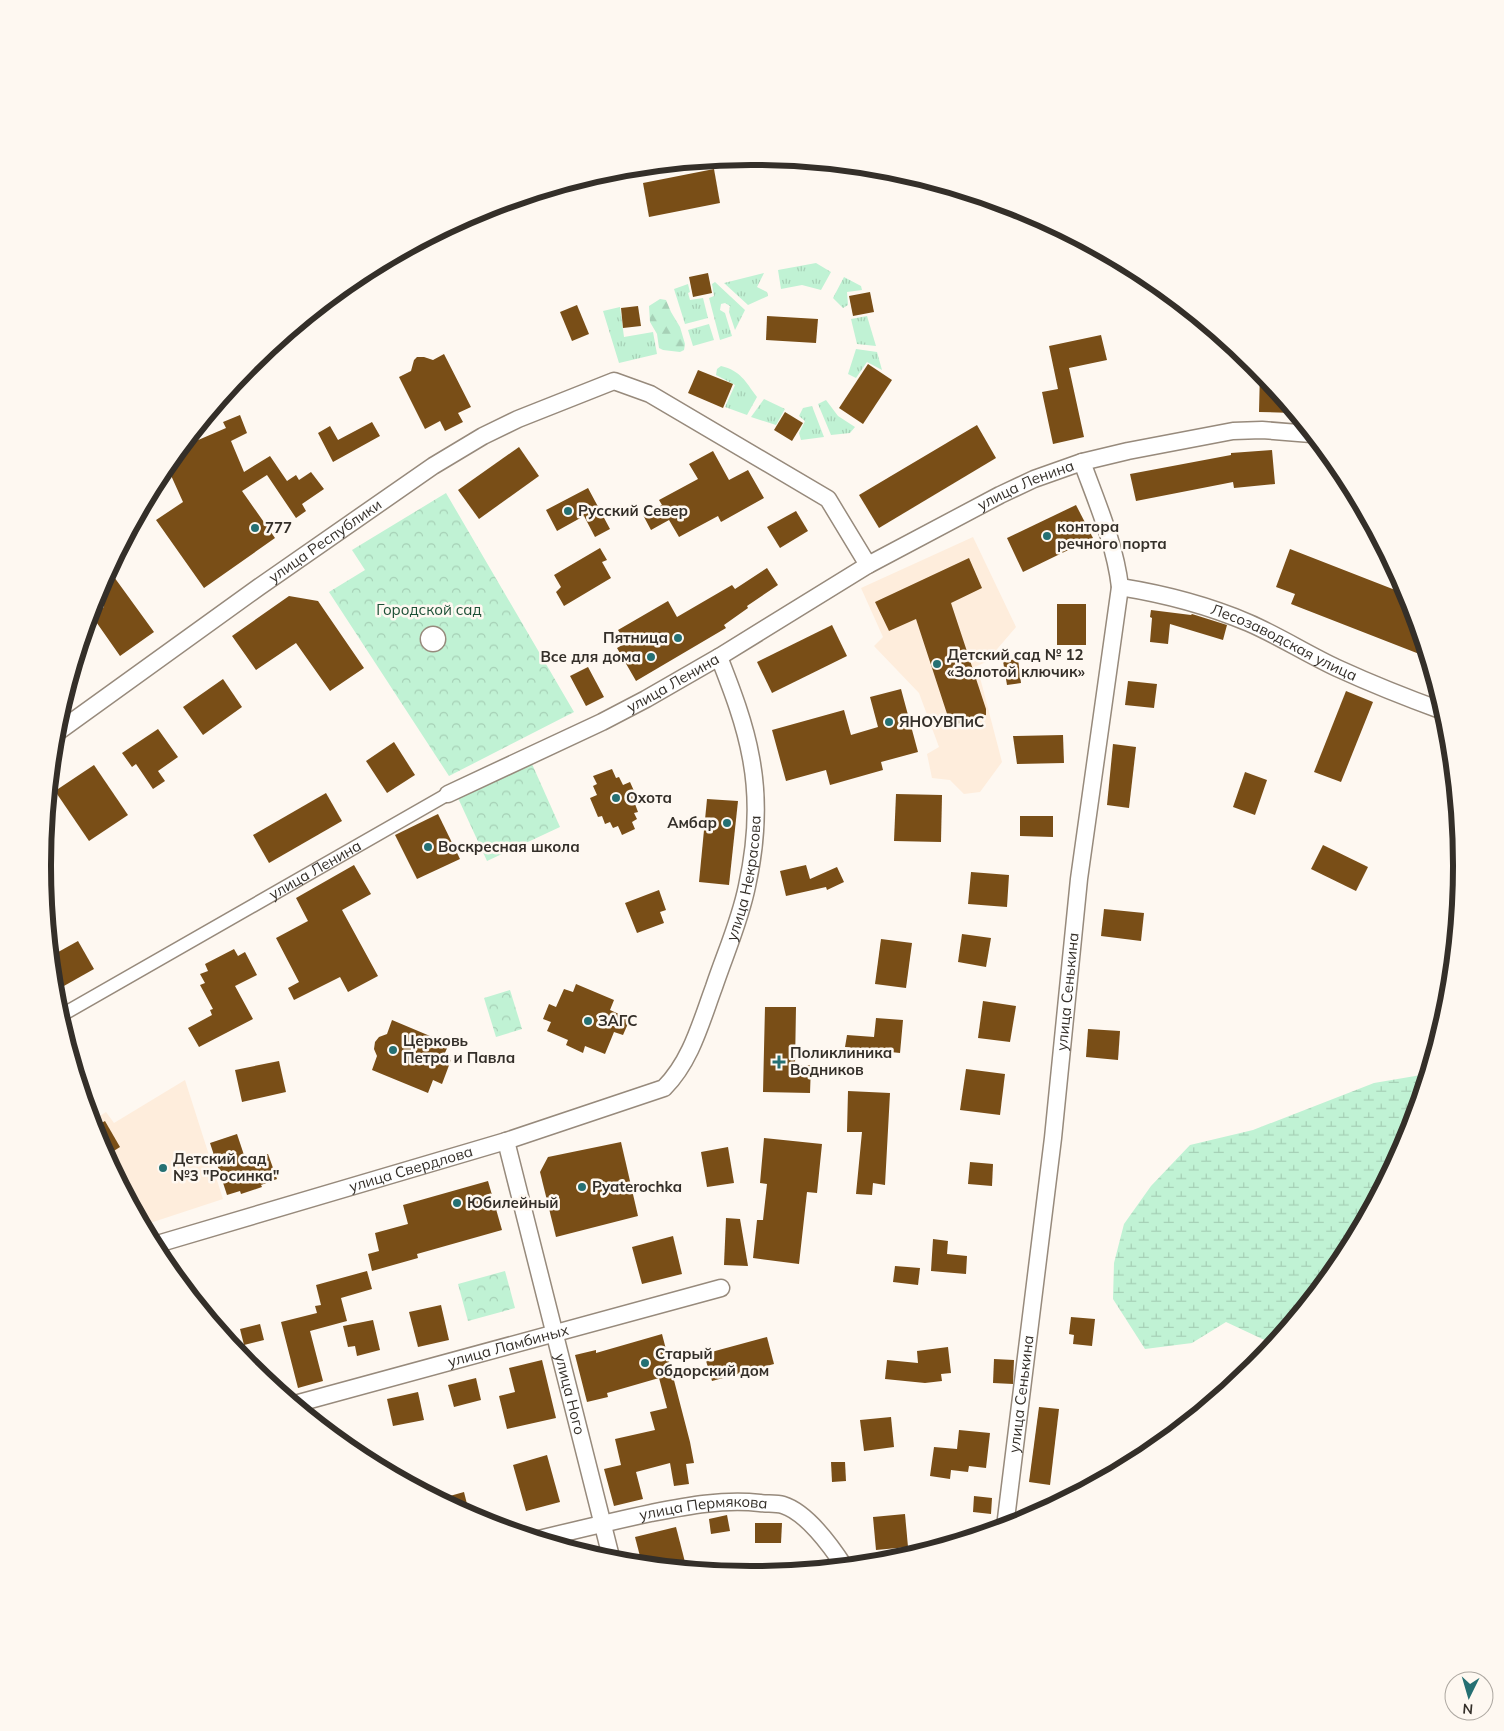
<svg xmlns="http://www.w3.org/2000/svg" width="1504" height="1731" font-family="Mulish,sans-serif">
	<defs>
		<pattern id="grass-tufts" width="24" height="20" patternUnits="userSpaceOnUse" patternTransform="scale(1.25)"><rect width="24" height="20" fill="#c0f2d4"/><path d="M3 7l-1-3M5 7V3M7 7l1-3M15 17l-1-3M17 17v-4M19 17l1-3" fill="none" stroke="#a6d0b6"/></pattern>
		<pattern id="forest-firs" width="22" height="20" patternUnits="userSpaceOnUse" patternTransform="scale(1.25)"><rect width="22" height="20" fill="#c0f2d4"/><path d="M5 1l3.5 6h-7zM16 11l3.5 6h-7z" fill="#a6d0b6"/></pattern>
		<pattern id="wetland-marsh" width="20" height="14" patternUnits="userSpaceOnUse" patternTransform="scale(1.25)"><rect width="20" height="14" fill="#c0f2d4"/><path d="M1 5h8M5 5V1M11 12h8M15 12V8" fill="none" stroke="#a6d0b6"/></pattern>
		<pattern id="park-crowns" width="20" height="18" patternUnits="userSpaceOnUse" patternTransform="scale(1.25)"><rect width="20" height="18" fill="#c0f2d4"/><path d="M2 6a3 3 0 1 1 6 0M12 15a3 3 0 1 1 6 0" fill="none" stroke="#a6d0b6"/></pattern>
	</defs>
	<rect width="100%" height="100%" fill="#fef8f1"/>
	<g fill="#feeddc">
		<polygon points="973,537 1016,627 986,662 977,666 1002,762 980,792 964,794 950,780 932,778 927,754 939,747 919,693 874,646 883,637 861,588"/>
		<polygon points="185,1080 223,1199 144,1225 96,1137 92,1121 106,1112 114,1123"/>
	</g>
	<g fill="url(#grass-tufts)">
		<polygon points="816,263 831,272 821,290 802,285 781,289 778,270"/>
		<polygon points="764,273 757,287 767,292 768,296 748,305 724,283"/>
		<polygon points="844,277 861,286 862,290 847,292 848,305 843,308 833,298"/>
		<polygon points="715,282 745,310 735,330 729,312 730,306 725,303 721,304 720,310 725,313 732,336 720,340 709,298 714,296 712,284"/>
		<polygon points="688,284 690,292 688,293 690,300 703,298 708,318 685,324 674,289"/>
		<polygon points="620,307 624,337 653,332 657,354 619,363 603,311"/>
		<polygon points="867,316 876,346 857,344 851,319"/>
		<polygon points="709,324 714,340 693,346 688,330"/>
		<polygon points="856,349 877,352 882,370 867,362 856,378 848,374"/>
		<path d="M721,366C741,371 745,381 757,397L747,415L725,407L735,385L716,375L717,369Z"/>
		<polygon points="764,399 785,409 776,425 751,417"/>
		<polygon points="826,400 838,416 855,427 850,433 831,435 818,404"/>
		<polygon points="812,406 824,437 801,440 799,433 805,421 799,416 803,408"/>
	</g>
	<polygon fill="url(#forest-firs)" points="660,299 666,300 671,312 680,327 685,344 684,350 680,352 663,350 659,348 657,334 650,322 649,306"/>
	<polygon fill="url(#wetland-marsh)" points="1427,1074 1407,1137 1342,1260 1273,1344 1226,1322 1192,1343 1145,1349 1113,1299 1114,1263 1124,1224 1151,1186 1190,1145 1253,1130 1374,1083"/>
	<g fill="url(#park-crowns)">
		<polygon points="446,493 574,712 449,776 329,592 365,570 352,550"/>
		<polygon points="532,764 560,827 487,861 458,798"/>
		<polygon points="510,990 522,1029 496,1037 484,998"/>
		<polygon points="505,1271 515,1308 468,1321 458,1284"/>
	</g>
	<g fill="#794e17">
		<polygon points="714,169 720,203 649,217 643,183"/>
		<polygon points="708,273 712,293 693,297 689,277"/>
		<polygon points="870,292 874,312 853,316 849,296"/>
		<polygon points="577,305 589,334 572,341 560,312"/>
		<polygon points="638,306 641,326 623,328 621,308"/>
		<polygon points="767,316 818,319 816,343 766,340"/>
		<polygon points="1101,335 1107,360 1069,368 1084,437 1053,444 1042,392 1058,389 1049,346"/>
		<polygon points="444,354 471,407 458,413 463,422 445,431 440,421 425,429 399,377 411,371 414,360 417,357 424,357 433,360"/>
		<polygon points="868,364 892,380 863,424 839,408"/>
		<polygon points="698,370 733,384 723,408 688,393"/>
		<polygon points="1260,371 1278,394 1294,413 1259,412"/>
		<polygon points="785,412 803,423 792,441 774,430"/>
		<polygon points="240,415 247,433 231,441 244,472 270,456 287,481 296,475 299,480 311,472 324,489 302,504 306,511 296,518 267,475 242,491 275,538 204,588 156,520 183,502 169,471 174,468 171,460 182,447 226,428 223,422"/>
		<polygon points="372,422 380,436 333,462 318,433 330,426 338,440"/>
		<polygon points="977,425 996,458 879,528 859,495"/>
		<polygon points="519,447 539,476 479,519 458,490"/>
		<polygon points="1272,450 1275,484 1234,488 1233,482 1136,501 1130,474 1231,455 1231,453"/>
		<polygon points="713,451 729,480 748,470 764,498 721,522 718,516 679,537 669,520 651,530 643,515 662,505 659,500 698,479 689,464"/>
		<polygon points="588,488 610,529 595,537 584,516 557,531 546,510"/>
		<polygon points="1076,505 1093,538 1023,572 1007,538"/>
		<polygon points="796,511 808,531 780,548 767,527"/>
		<polygon points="600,548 607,560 602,562 611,578 564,606 556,592 561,587 554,575"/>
		<polygon points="1290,549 1408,595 1427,657 1291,604 1295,594 1276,587"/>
		<polygon points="969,558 982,588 951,603 986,709 986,715 951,726 916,619 889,631 875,602"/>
		<polygon points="767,568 778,585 747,606 748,608 724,625 726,628 636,681 617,648 626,643 618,630 668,601 677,617 732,585 735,589"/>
		<polygon points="109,570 154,632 120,656 92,616 104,607 96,595"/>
		<polygon points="289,596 318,601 364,668 330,691 296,643 256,670 232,636"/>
		<rect x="1057" y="604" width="29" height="41"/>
		<polygon points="1151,610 1191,615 1192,614 1227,625 1223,640 1170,624 1168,644 1150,642 1152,618 1150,617"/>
		<polygon points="832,625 847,656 772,693 757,662"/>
		<polygon points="1018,659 1021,683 1007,685 1003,661"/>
		<polygon points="588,667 604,697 586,706 570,676"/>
		<polygon points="223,679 242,707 203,735 183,707"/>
		<polygon points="1128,681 1157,684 1154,708 1125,705"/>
		<polygon points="901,689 918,752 881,762 883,770 830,785 826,770 786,781 772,730 844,710 851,735 878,727 870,697"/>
		<polygon points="1346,691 1373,702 1341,782 1314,772"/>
		<polygon points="158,729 178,757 158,771 165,781 153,789 136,764 132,767 122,753"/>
		<polygon points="1063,735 1064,763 1017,764 1013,736"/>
		<polygon points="394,742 415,775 387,793 366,761"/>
		<polygon points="1113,744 1136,747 1129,808 1107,805"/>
		<polygon points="94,765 128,815 89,841 55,791"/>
		<polygon points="612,769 616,778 619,777 623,785 630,782 639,802 635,804 638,812 634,813 637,819 632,822 635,829 622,835 618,826 613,828 610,822 605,824 602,816 598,817 590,798 597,795 593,786 597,784 593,776"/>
		<polygon points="1245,772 1267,780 1255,815 1233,807"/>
		<polygon points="326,793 342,821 269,863 253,835"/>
		<polygon points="896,794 942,795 941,842 894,841"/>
		<polygon points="707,799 738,801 729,885 699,882"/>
		<polygon points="438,814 460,859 417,879 395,835"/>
		<polygon points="1020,816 1053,816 1053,837 1020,836"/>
		<polygon points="1323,845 1368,867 1356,891 1311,869"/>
		<polygon points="354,865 371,894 342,910 378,976 348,992 340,977 294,1000 288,988 299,982 276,938 308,921 296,898"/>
		<polygon points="806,865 810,879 837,867 844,882 827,890 826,887 786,896 780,871"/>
		<polygon points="971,872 1009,875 1007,907 968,904"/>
		<polygon points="659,890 666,910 660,912 664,923 637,933 625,903"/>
		<polygon points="1104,909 1144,913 1141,941 1101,936"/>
		<polygon points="962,934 991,938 986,967 958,962"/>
		<polygon points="881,939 912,943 906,988 875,984"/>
		<polygon points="78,941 94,969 55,991 51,956"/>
		<polygon points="234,949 238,956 245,952 257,975 235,986 253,1019 199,1047 188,1028 212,1015 210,1010 213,1009 200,985 205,983 200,974 208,971 205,964"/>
		<polygon points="576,984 614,1000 610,1010 630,1019 623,1035 614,1032 605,1054 585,1046 583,1053 566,1045 568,1040 547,1031 551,1022 543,1019 549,1004 556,1007 564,989 573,992"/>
		<polygon points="983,1001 1016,1006 1010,1042 978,1038"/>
		<polygon points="765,1007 796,1007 795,1065 811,1065 810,1093 763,1092"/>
		<polygon points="876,1018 903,1020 900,1053 845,1047 847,1035 874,1037"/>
		<polygon points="392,1020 449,1044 443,1057 451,1060 442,1084 433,1080 428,1093 372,1070 377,1056 374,1049 375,1042 379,1037 387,1034"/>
		<polygon points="1088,1029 1120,1031 1118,1060 1086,1057"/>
		<polygon points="279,1061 286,1092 242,1102 235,1070"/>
		<polygon points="966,1069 1005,1074 1000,1115 960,1110"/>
		<polygon points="848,1091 890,1093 885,1185 873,1183 872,1195 856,1194 862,1132 847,1132"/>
		<polygon points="105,1121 120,1147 106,1156 96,1137 94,1127"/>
		<polygon points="237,1134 246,1161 268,1154 277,1179 261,1185 262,1187 241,1194 240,1191 227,1195 210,1143"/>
		<polygon points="764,1138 822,1144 817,1193 807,1192 799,1264 753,1258 757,1220 763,1220 767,1184 760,1183"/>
		<polygon points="621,1142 638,1216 556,1237 540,1172 548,1157"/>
		<polygon points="728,1147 734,1183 707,1187 701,1152"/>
		<polygon points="970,1162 993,1164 992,1186 968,1184"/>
		<polygon points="488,1181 502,1230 417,1254 418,1258 372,1271 368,1254 379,1251 375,1233 408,1224 403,1205"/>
		<polygon points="726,1218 740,1219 748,1266 724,1265"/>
		<polygon points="673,1236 682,1274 642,1284 632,1247"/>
		<polygon points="933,1239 948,1241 947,1254 967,1256 966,1274 931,1271"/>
		<polygon points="895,1266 920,1268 918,1285 893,1282"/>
		<polygon points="367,1271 372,1289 341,1298 347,1321 310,1331 323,1381 298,1388 281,1322 317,1313 315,1306 321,1305 316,1285"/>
		<polygon points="441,1305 449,1340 418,1347 409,1312"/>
		<polygon points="1071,1317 1095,1319 1092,1346 1073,1344 1074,1335 1069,1334"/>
		<polygon points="373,1320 380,1350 357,1356 355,1346 348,1347 343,1326"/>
		<polygon points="260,1324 264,1340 244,1345 240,1329"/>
		<polygon points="662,1334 690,1442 694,1463 686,1464 689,1484 674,1486 670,1463 636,1472 643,1499 614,1506 604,1469 621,1465 615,1439 655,1430 650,1412 667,1408 659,1378 607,1393 608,1397 587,1402 575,1355 596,1350 596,1353"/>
		<polygon points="767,1337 774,1364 712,1381 704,1354"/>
		<polygon points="948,1347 951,1373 941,1374 942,1381 925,1383 885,1379 887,1360 918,1363 917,1351"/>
		<polygon points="994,1359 1014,1360 1013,1384 993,1383"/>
		<polygon points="542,1360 556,1418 507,1429 499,1396 515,1392 509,1368"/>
		<polygon points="476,1378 481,1400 454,1407 448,1385"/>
		<polygon points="418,1392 424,1420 393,1426 387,1399"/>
		<polygon points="1039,1407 1059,1409 1050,1485 1029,1482"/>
		<polygon points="891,1417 894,1447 864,1451 860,1420"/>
		<polygon points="959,1430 990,1433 986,1468 969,1466 968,1472 951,1470 950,1479 930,1476 934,1447 957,1449"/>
		<polygon points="547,1455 560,1502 526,1511 513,1465"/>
		<polygon points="831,1462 845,1462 846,1481 832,1482"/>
		<polygon points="464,1492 470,1516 439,1499"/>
		<polygon points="974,1496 992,1498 991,1514 973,1512"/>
		<polygon points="905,1514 908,1547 876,1550 873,1517"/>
		<polygon points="727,1515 730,1531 711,1534 709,1519"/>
		<polygon points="755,1523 782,1523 781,1543 755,1543"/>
		<polygon points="676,1527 686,1566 678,1568 642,1564 635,1537"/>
	</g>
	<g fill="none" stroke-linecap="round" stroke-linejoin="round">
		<defs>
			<g id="pedestrian">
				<circle cx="433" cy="639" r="6"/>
				<path id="s1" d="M60,1016L448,794"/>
			</g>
			<g id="minor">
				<path id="s2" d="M1120,587C1164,594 1207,605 1249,623C1279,636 1307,654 1337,668C1372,684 1407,698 1443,711"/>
				<path id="s3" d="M55,734L259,587L433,466L483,436L518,419L614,381L650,394L828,499L868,565"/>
				<path id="s4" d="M448,794L602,722L646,699L719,657L868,565L1000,495L1034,479L1082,462L1128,451L1233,431L1262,430L1311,434"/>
				<path id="s5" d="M506,1141L612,1561"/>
				<path id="s6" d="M154,1245L506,1141L664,1088C691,1061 701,1022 714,987C725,954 740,921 747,886C756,845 759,800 751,758C745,724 732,690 719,657"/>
				<path id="s7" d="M295,1404L721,1288"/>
				<path id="s8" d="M1005,1527L1053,1138L1079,879L1120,587C1115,544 1097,503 1082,462"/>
				<path id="s9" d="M539,1539C576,1530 613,1521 651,1513C687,1506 722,1499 760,1503C767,1504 776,1503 783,1505C806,1512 831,1546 844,1566"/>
			</g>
		</defs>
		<use href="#pedestrian" stroke="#978a7c" stroke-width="15"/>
		<use href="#minor" stroke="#978a7c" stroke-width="19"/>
		<use href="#pedestrian" stroke="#fff" stroke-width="12"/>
		<use href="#minor" stroke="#fff" stroke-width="16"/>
	</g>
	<g fill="#257073" stroke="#fef8f1" stroke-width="2">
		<circle cx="568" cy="511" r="5"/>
		<circle cx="255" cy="528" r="5"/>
		<circle cx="1047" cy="536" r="5"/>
		<circle cx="678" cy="638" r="5"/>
		<circle cx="651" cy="657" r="5"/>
		<circle cx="937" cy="664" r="5"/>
		<circle cx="889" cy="722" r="5"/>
		<circle cx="616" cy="798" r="5"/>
		<circle cx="727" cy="823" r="5"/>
		<circle cx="428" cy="847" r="5"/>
		<circle cx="588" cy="1021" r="5"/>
		<circle cx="393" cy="1050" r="5"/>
		<path d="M776.5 1054.5h5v5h5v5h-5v5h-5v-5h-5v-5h5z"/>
		<circle cx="163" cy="1168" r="5"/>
		<circle cx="582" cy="1187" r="5"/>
		<circle cx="457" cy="1203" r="5"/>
		<circle cx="645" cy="1363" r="5"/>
	</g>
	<g text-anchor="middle" stroke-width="5" stroke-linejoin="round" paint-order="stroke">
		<g font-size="15" fill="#342f29" stroke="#fef8f1">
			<text dy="5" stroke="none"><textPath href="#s4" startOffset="656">улица Ленина</textPath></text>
			<text dy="5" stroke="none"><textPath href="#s3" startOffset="332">улица Республики</textPath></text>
			<text dy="5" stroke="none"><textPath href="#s2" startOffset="174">Лесозаводская улица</textPath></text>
			<text dy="5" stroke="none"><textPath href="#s4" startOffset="251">улица Ленина</textPath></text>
			<text dy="5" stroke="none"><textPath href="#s1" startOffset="294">улица Ленина</textPath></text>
			<text dy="5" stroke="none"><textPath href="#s6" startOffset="761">улица Некрасова</textPath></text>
			<text dy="5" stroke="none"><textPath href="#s8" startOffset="539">улица Сенькина</textPath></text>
			<text dy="5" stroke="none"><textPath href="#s6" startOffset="268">улица Свердлова</textPath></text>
			<text dy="5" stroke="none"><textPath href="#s7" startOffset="221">улица Ламбиных</textPath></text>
			<text dy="5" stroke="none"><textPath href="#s5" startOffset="261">улица Ного</textPath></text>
			<text dy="5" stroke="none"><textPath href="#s8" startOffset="134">улица Сенькина</textPath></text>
			<text dy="5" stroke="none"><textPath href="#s9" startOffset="168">улица Пермякова</textPath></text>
		</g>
		<g font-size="15" font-weight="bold" fill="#342f29" stroke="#fef8f1" text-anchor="start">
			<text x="578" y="516">Русский Север</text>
			<text x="1057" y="532">контора<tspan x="1057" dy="17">речного порта</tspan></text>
			<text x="265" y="533">777</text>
			<text x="668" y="643" text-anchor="end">Пятница</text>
			<text x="947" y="660">Детский сад № 12<tspan x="947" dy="17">«Золотой ключик»</tspan></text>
			<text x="641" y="662" text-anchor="end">Все для дома</text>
			<text x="899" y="727">ЯНОУВПиС</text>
			<text x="626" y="803">Охота</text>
			<text x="717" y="828" text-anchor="end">Амбар</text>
			<text x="438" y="852">Воскресная школа</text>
			<text x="598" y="1026">ЗАГС</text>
			<text x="403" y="1046">Церковь<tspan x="403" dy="17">Петра и Павла</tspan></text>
			<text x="790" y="1058">Поликлиника<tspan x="790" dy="17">Водников</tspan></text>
			<text x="173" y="1164">Детский сад<tspan x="173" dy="17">№3 "Росинка"</tspan></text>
			<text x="592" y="1192">Pyaterochka</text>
			<text x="467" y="1208">Юбилейный</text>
			<text x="655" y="1359">Старый<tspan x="655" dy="17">обдорский дом</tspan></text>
		</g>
		<g font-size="15" fill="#1c5036" stroke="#fef8f1">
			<text x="429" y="615">Городской сад</text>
		</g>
	</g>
	<path d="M0 0H1504V1731H0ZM751 165H753A700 700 0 0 1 1453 865V866A700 700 0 0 1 753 1566H751A700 700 0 0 1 51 866V865A700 700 0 0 1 751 165Z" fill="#fef8f1" fill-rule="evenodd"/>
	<path fill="none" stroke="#342f29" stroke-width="6" d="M751 165H753A700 700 0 0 1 1453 865V866A700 700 0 0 1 753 1566H751A700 700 0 0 1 51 866V865A700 700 0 0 1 751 165Z"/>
	<g transform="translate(1469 1696) rotate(185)"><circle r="24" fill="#fef8f1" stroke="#ada8a1"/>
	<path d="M0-4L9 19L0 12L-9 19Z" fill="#257073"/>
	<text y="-8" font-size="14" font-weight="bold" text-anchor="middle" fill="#342f29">N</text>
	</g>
</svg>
